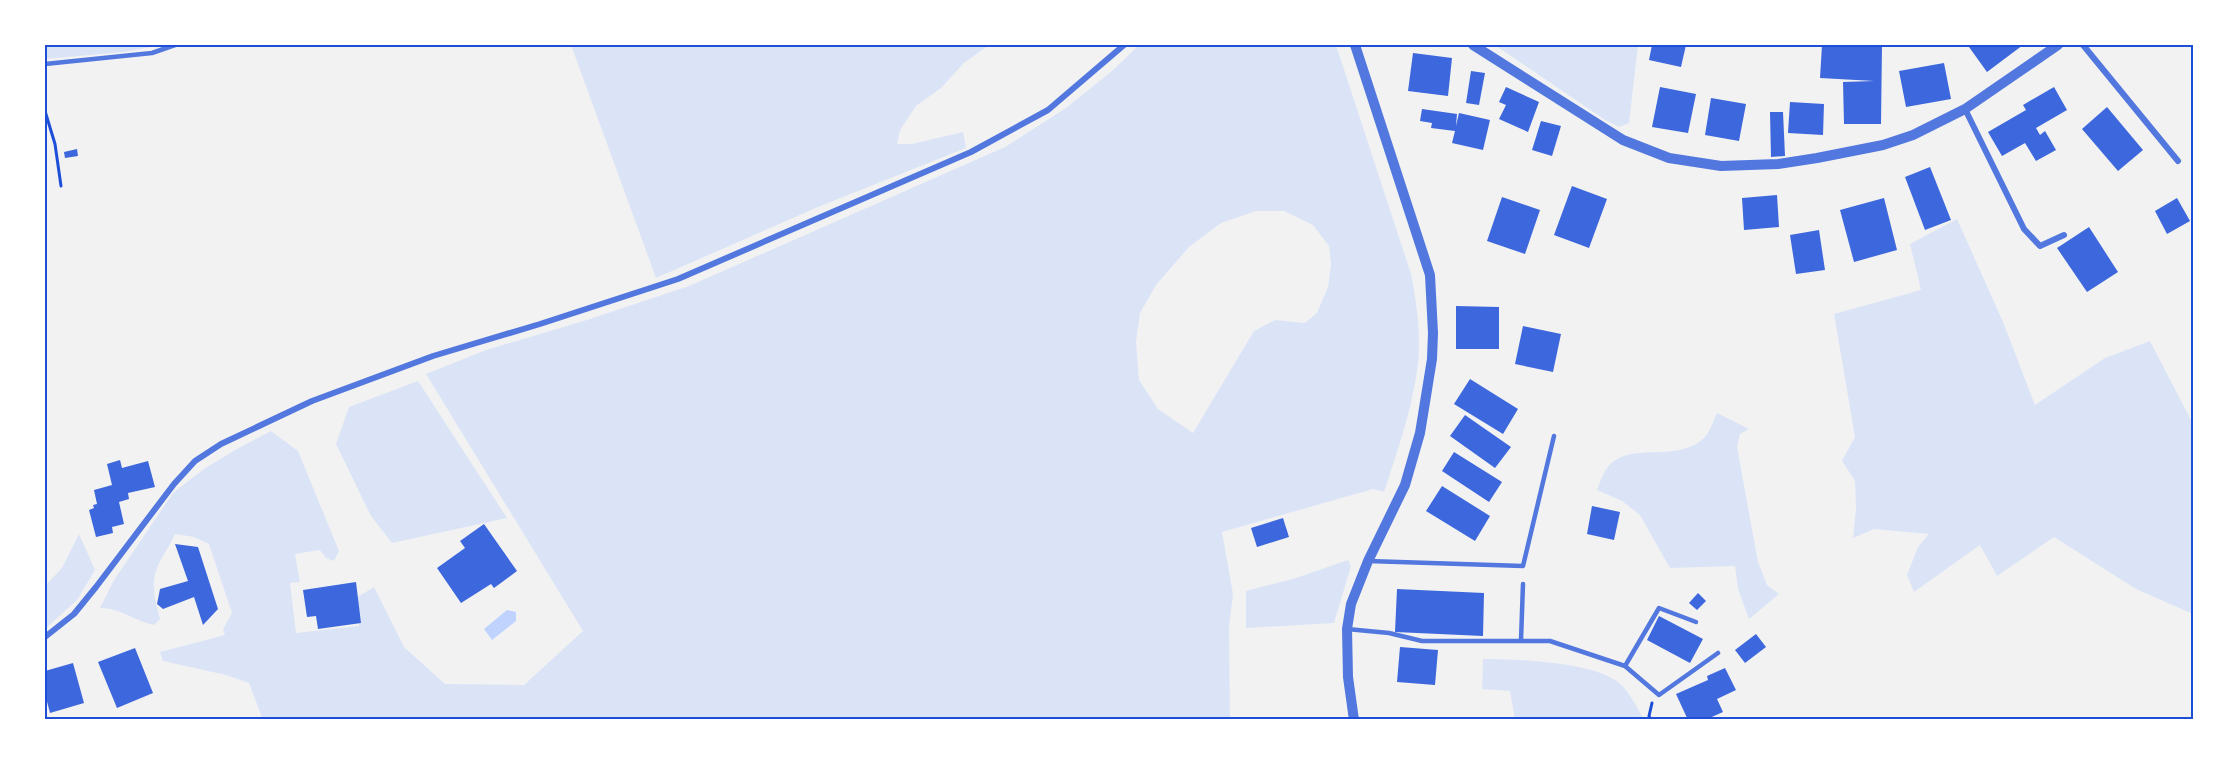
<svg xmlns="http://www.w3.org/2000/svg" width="2238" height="765" font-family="'Fira Sans',sans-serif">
	<rect width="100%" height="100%" fill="#f2f2f2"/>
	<g fill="#dbe4f7" fill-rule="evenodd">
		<polygon points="45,45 162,45 123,52 45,59"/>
		<polygon points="571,45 989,45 964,63 941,88 916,106 900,130 897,144 912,144 963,132 966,148 818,207 656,278"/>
		<path d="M1139,45H1336L1411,274C1417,305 1422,339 1417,371C1411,413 1397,452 1384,492L1373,489L1222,532L1233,594L1229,628L1230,720H263L249,683L226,675L163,661L160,652L225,635L223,629L232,613L209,544L194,537L175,534C170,546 162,556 157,568C150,584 156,603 160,619L154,625C135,621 120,608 100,608L114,580L173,493L204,469L235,450L271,431L298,451L339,551L334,561L326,558L320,550L295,554L300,582L290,583L296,633L359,626L356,598L374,587L404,647L445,684L524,685L583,631L426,374L486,350L590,319L689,286L1005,147L1066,108L1112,71ZM1256,211H1284L1313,225L1329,246L1331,264L1328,287L1317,313L1305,323L1275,320L1254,331L1193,433L1158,409L1139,380L1136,342L1140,313L1156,285L1189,247L1221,223Z"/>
		<polygon points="1495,45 1638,45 1629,123 1619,127 1605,120"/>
		<polygon points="1957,219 2003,322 2035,405 2105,358 2150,341 2193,424 2193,614 2136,589 2054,537 1997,576 1980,545 1914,592 1907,575 1918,547 1929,534 1874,529 1853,538 1856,509 1855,481 1842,461 1855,437 1834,314 1921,290 1910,244"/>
		<polygon points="418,381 507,518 392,543 371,516 336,444 349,407"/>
		<path d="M1717,413L1749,429L1740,434L1737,447L1758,562L1767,585L1779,594L1749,619L1738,589L1735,566L1670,568L1640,515L1622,501L1597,490C1601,480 1604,468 1614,461C1639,444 1678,462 1704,438C1710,432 1713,421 1717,413Z"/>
		<polygon points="79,534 95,570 77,600 45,629 45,586 62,568"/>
		<polygon points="1348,560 1351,566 1334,623 1246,628 1246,591 1293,579"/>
		<path d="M1483,659C1517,659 1592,662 1618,682C1629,690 1637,708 1644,720H1515L1510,691L1482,689Z"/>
	</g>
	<polygon fill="#bfd3fe" points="507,610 516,612 516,621 492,640 484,629"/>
	<g fill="#3d67dc">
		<polygon points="1652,45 1686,45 1681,67 1649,60"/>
		<polygon points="1822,45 1882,45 1881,124 1844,124 1843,82 1874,81 1820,78"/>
		<polygon points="1972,45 2023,45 1987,72 1969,47"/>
		<polygon points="1413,53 1452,58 1448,96 1408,91"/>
		<polygon points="1944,63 1951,99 1906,107 1899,71"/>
		<polygon points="1471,71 1485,73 1479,105 1466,103"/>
		<polygon points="1506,87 1539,102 1528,132 1499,119 1506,105 1499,102"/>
		<polygon points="1660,87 1696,94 1688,133 1652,127"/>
		<polygon points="2054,87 2067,110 2036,128 2040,135 2045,131 2056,150 2036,161 2025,143 2002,156 1988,132 2026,110 2023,105"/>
		<polygon points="1711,98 1746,104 1739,141 1705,135"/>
		<polygon points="1790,102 1824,104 1823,135 1788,133"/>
		<polygon points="2107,107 2143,150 2118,171 2082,129"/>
		<polygon points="1422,109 1457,114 1456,126 1459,113 1490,120 1483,150 1452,143 1455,131 1431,128 1432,123 1420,121"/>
		<polygon points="1770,112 1783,112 1785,156 1771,157"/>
		<polygon points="1541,121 1561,126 1552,156 1532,150"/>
		<polygon points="77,149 78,156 65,158 64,152"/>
		<polygon points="1930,167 1951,220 1925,230 1905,177"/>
		<polygon points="1572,186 1607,199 1589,248 1554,235"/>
		<polygon points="1777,195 1779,227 1744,230 1742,198"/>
		<polygon points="1502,197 1540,210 1525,254 1487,241"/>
		<polygon points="1884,198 1897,250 1854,262 1840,210"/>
		<polygon points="2177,198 2190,221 2167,234 2155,211"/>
		<polygon points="2089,227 2118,272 2087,292 2057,248"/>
		<polygon points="1819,230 1825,270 1796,274 1790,235"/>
		<polygon points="1456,306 1499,307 1499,349 1456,349"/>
		<polygon points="1523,326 1561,334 1553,372 1515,364"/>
		<polygon points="1470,379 1518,409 1503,434 1454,404"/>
		<polygon points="1465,415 1511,447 1495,468 1450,436"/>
		<polygon points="1454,452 1502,482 1489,502 1442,471"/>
		<polygon points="120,460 122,468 148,461 155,487 128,493 129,499 119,502 124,524 112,527 113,533 96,537 89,510 94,508 93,505 97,504 94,490 112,485 107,464"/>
		<polygon points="1442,486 1490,516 1475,541 1426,511"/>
		<polygon points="1592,506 1620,512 1614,540 1587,534"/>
		<polygon points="1283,518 1289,537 1257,547 1251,528"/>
		<polygon points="484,524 517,571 494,588 491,584 461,603 437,568 465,548 460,541"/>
		<polygon points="175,544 198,547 218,609 203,625 194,597 163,609 157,604 160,589 188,581"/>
		<polygon points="356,582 361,623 318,629 316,616 307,617 303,590"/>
		<polygon points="1397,589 1484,593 1483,636 1395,632"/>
		<polygon points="1698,593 1706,601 1697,610 1689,603"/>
		<polygon points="1659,616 1703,639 1690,663 1647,640"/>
		<polygon points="1756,634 1766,647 1745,663 1735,650"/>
		<polygon points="1400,647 1438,650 1435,685 1397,682"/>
		<polygon points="135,648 153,693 117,708 98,662"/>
		<polygon points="73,663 84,703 50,713 45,694 45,671"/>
		<polygon points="1725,668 1736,690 1717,699 1723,712 1705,720 1688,720 1676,694 1708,680 1707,676"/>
	</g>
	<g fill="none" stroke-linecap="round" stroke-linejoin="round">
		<g stroke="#1d4ed8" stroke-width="3">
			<polyline points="45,111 55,144 61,186"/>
			<polyline points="1651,720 1649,716 1652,703"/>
		</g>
		<g stroke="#5277de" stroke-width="4.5">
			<polyline points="45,64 152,53 175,45"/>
			<polyline points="1368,561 1523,566 1554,436"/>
			<polyline points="1347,629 1389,633 1422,641 1550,641 1625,666 1659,695 1718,653"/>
			<polyline points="1521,640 1523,584"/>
			<polyline points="1625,666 1659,608 1696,622"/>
		</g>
		<g stroke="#5277de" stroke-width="6">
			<polyline points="2083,45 2178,161"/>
			<polyline points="1965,109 2024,229 2040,246 2064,235"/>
			<polyline points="45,637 74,614 96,587 174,484 195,461 221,444 312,401 433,356 540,324 678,279 971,152 1048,110 1124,45"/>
		</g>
		<g stroke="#5277de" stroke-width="10">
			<polyline points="1473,45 1623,140 1669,158 1721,166 1778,164 1817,158 1883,145 1913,135 1965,109 2058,45"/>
			<polyline points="1354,720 1348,677 1347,629 1351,604 1368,561 1405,485 1420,433 1432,359 1433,333 1430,275 1355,45"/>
		</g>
	</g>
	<rect width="2238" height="765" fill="none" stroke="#ffffff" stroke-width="93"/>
	<rect x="46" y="46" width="2146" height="672" fill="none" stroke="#1d4ed8" stroke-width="2"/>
</svg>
